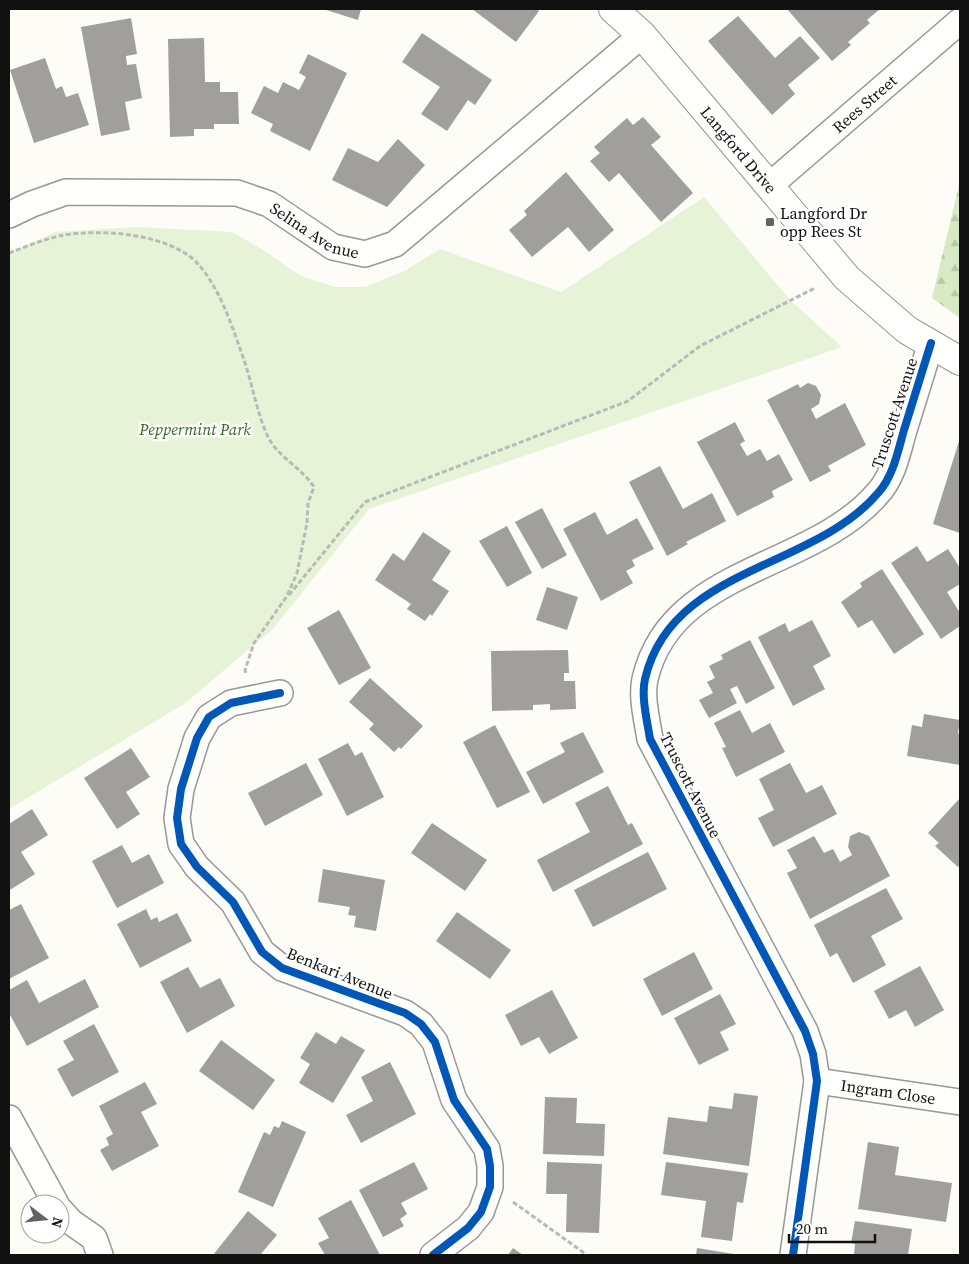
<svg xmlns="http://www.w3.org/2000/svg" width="969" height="1264" font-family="'Source Serif 4',serif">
	<defs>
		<pattern id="forest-firs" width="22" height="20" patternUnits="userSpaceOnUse" patternTransform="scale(1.25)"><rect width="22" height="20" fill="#d8eac5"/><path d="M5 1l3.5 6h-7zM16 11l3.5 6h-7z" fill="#b8c8a8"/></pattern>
	</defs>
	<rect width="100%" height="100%" fill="#fdfcf7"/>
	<polygon fill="url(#forest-firs)" points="960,181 960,318 932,298"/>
	<polygon fill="#e7f3d7" points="704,197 789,299 842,347 369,509 273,629 184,704 9,809 9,253 55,232 136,227 232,232 263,250 301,276 335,287 365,287 406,270 440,249 561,292"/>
	<g fill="#a19f9c">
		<polygon points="323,9 361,9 358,20"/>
		<polygon points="472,9 536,9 539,11 516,42"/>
		<polygon points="787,9 880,9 867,20 870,23 848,42 851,45 832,61"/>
		<polygon points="738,16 775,58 800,36 820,58 788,85 795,94 772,115 708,41"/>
		<polygon points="131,18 137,54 126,56 127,65 136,64 142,98 125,102 130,130 101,136 81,27"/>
		<polygon points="422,33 492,80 475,105 468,100 447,131 421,114 440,87 402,62"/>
		<polygon points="204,38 205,82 220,82 220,92 238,92 239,124 214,124 214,129 194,129 194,136 170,137 168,39"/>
		<polygon points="308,54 347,73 310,151 270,131 273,124 251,113 264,86 278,93 283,82 299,90 306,77 299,73"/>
		<polygon points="45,58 56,89 62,86 66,97 78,93 89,125 34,143 10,70"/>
		<polygon points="643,117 661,137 651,145 693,193 661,222 619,173 609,182 590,161 600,153 594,147 627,118 633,125"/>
		<polygon points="398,139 425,165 387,207 332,180 348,148 378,162"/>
		<polygon points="566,172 614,230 589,252 568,227 532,257 509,230 527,215 524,211"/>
		<polygon points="808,383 816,386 821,395 819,404 811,409 816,419 845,403 866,445 828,466 831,471 810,482 767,400 798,384 800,388"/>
		<polygon points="735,422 745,441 740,444 747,456 760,449 767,461 779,454 793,480 772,491 774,497 737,516 697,442"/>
		<polygon points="960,438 960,533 933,524"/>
		<polygon points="660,466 683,509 712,493 726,521 686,542 688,544 667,556 629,482"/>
		<polygon points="542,508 567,555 542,569 515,522"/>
		<polygon points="595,512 607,535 637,518 654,549 632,560 635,566 626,571 633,583 601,601 563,529"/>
		<polygon points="507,526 532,573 507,587 479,541"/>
		<polygon points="423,532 451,551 432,580 449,591 432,616 430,614 425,621 407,609 411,604 375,580 393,553 404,561"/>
		<polygon points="917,546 927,562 948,549 960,568 960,584 947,592 960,613 960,626 941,639 891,563"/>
		<polygon points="882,569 924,634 894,654 872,620 858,628 841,602 862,587 860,583"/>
		<polygon points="547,587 578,597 567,630 536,620"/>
		<polygon points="339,610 371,668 339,685 307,628"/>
		<polygon points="812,620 831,656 813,666 825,689 793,706 758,637 785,623 789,632"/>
		<polygon points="750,640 775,688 746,704 737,686 730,689 737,703 709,718 699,700 713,693 707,682 715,678 709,666 723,659 721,655"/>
		<polygon points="568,650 569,673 564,673 564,681 575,681 576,709 550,710 550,704 533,705 533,710 492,711 491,651"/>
		<polygon points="370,678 423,726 401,749 399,747 394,752 369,729 374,724 349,702"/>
		<polygon points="740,710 752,733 770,723 785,752 736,777 722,748 726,747 714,723"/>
		<polygon points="924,714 960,720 958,733 960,734 960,765 907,756 912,725 922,727"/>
		<polygon points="495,725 530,792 497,808 463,742"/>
		<polygon points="583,732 604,772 543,804 526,772 565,752 560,743"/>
		<polygon points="348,743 355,756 362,752 384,797 347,816 318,759"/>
		<polygon points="131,748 150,777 126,792 140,814 117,829 84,778"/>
		<polygon points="306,763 323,795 265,826 248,793"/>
		<polygon points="790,763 806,793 822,785 837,814 773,847 758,818 774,810 759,779"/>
		<polygon points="608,786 628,825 632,823 643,844 553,892 537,860 590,832 575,803"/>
		<polygon points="960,798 960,865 958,867 935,846 939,843 928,833"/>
		<polygon points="32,809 48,835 21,852 35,874 10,890 9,824"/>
		<polygon points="432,823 487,860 465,891 411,853"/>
		<polygon points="859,832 869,836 890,876 810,919 787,873 797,868 787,850 814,836 824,853 833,849 840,862 852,855 848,847 850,836"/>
		<polygon points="122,845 132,863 149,854 164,883 117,908 92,861"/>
		<polygon points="648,852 667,889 593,927 574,890"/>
		<polygon points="323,869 385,880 376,931 354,927 356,916 348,915 350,907 318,902"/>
		<polygon points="886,888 903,919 871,936 886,965 853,983 837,953 830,957 814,925"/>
		<polygon points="21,904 49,958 9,979 9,910"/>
		<polygon points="146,909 151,920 157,917 159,922 177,913 192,941 140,968 117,924"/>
		<polygon points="457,912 511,950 490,979 436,941"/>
		<polygon points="694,952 713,989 662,1016 643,979"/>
		<polygon points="920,966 944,1010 915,1027 906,1010 889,1019 874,991"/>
		<polygon points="188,967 200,988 220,978 235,1006 187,1033 160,982"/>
		<polygon points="85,979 99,1007 27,1046 9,1013 9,990 27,980 39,1003"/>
		<polygon points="552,990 578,1038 549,1054 539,1037 521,1046 505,1015"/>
		<polygon points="720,994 736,1024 720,1032 729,1050 699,1065 674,1018"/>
		<polygon points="94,1024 119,1072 72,1097 57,1069 74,1060 63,1041"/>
		<polygon points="316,1032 336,1044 341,1036 365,1050 333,1103 299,1083 310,1064 300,1058"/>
		<polygon points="221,1040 275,1080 253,1110 199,1071"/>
		<polygon points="390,1062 416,1114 361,1143 346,1115 373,1101 361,1077"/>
		<polygon points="145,1082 157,1104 141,1112 159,1146 112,1171 100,1150 109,1145 106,1138 113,1134 99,1106"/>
		<polygon points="734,1093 758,1096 749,1166 663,1154 668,1117 707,1122 709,1106 732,1109"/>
		<polygon points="545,1097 577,1098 576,1123 605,1124 604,1156 543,1154"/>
		<polygon points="282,1121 306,1132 273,1207 238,1192 264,1132 270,1135 274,1126 279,1128"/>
		<polygon points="868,1142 899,1147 895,1175 952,1183 946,1222 858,1209"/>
		<polygon points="414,1162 428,1189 401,1203 407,1214 400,1219 404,1226 383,1237 359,1190"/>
		<polygon points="547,1162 602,1164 599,1233 566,1232 567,1194 546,1194"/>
		<polygon points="666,1162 748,1173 743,1203 737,1202 732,1241 701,1237 706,1201 661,1195"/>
		<polygon points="351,1200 380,1255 325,1255 318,1243 329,1238 318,1218"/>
		<polygon points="248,1211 277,1235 260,1255 213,1255"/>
		<polygon points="855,1221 912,1229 908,1255 854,1255 855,1244 851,1243"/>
		<polygon points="513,1248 523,1255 508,1255"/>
		<polygon points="697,1248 734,1254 734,1255 696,1255"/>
	</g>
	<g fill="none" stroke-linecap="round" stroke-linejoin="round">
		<defs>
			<g id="minor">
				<path id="s1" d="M769,186L960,21"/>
				<path id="s2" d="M9,215L32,204L66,192L237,193L269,204L333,247L365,254L395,244L642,35"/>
				<polyline points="280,693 231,703 209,717 197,738 181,789 177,818 181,844 197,867 233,902 262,952 282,968 405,1013 421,1024 435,1042 454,1100 487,1149 490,1166 490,1187 481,1212 468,1228 433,1255"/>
				<path id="s3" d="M817,1081L960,1102"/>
				<polyline points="9,1118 56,1204"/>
				<polyline points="60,1210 71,1222 94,1238 100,1255"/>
				<path d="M793,1255L817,1081L813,1054L805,1031L650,739C647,720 641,697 645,679C671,567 813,570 878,493C893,477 898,451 904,430C913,401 922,372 931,343"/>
			</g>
			<g id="tertiary">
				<path id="s4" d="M613,9L642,35L847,278L907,330L960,361"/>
			</g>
		</defs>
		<use href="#minor" stroke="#979795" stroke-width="28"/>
		<use href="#tertiary" stroke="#979795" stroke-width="30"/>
		<g stroke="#b9b9b8" stroke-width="3" stroke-dasharray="5 2.5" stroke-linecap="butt">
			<path d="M9,253C25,247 42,240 59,236C99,228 171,233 199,265C221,291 232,326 243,357C252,382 257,414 268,437C279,458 302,468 314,487L308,503L307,523L297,573L287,596L254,643L245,670L246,674"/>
			<polyline points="289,595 365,502 628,401 700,346 815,288"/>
			<polyline points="513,1202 587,1255"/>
		</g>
		<use href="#minor" stroke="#fffffe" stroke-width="25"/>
		<use href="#tertiary" stroke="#fffffe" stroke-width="28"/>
		<defs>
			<g id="cycleway">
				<polyline points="280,693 231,703 209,717 197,738 181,789 177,818 181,844 197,867 233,902 262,952 282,968 405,1013 421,1024 435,1042 454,1100 487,1149 490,1166 490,1187 481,1212 468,1228 433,1255"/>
				<path d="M793,1255L817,1081L813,1054L805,1031L650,739C647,720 641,697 645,679C671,567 813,570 878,493C893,477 898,451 904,430C913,401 922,372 931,343"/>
			</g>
		</defs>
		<use href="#cycleway" stroke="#fff" stroke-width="11"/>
		<use href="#cycleway" stroke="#0057b8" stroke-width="8"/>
	</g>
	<rect fill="#646362" stroke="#fff" stroke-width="2" x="765" y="217" width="10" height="10" rx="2.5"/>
	<g text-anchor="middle" stroke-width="5" stroke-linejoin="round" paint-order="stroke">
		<g font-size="16" fill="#111" stroke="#fff">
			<text dy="6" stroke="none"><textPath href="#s1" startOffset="126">Rees Street</textPath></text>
			<text dy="6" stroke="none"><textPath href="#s4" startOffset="189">Langford Drive</textPath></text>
			<text dy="6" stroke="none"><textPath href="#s2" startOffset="320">Selina Avenue</textPath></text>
			<text transform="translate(894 413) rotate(-72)" y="6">Truscott Avenue</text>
			<text transform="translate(691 785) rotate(63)" y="6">Truscott Avenue</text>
			<text transform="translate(340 973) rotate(22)" y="6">Benkari Avenue</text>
			<text dy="6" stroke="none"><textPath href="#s3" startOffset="72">Ingram Close</textPath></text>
		</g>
		<g font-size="16" fill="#111" stroke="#fff" text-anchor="start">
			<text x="780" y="219">Langford Dr<tspan x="780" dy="18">opp Rees St</tspan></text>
		</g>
		<g font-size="16" font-style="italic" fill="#2f6b1f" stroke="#fff">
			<text x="195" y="435">Peppermint Park</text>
		</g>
	</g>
	<rect width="969" height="1264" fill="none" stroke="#111111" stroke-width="20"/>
	<g transform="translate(45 1219) rotate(106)"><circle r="24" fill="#ffffff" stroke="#a0a0a0"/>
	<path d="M0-4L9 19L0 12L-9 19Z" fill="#646362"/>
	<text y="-8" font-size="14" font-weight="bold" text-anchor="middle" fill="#111111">N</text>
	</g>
	<path d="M789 1234v8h86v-8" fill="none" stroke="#111111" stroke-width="2.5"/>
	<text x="796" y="1234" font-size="15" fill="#111111" stroke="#ffffff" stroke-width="4" paint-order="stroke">20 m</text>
</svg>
